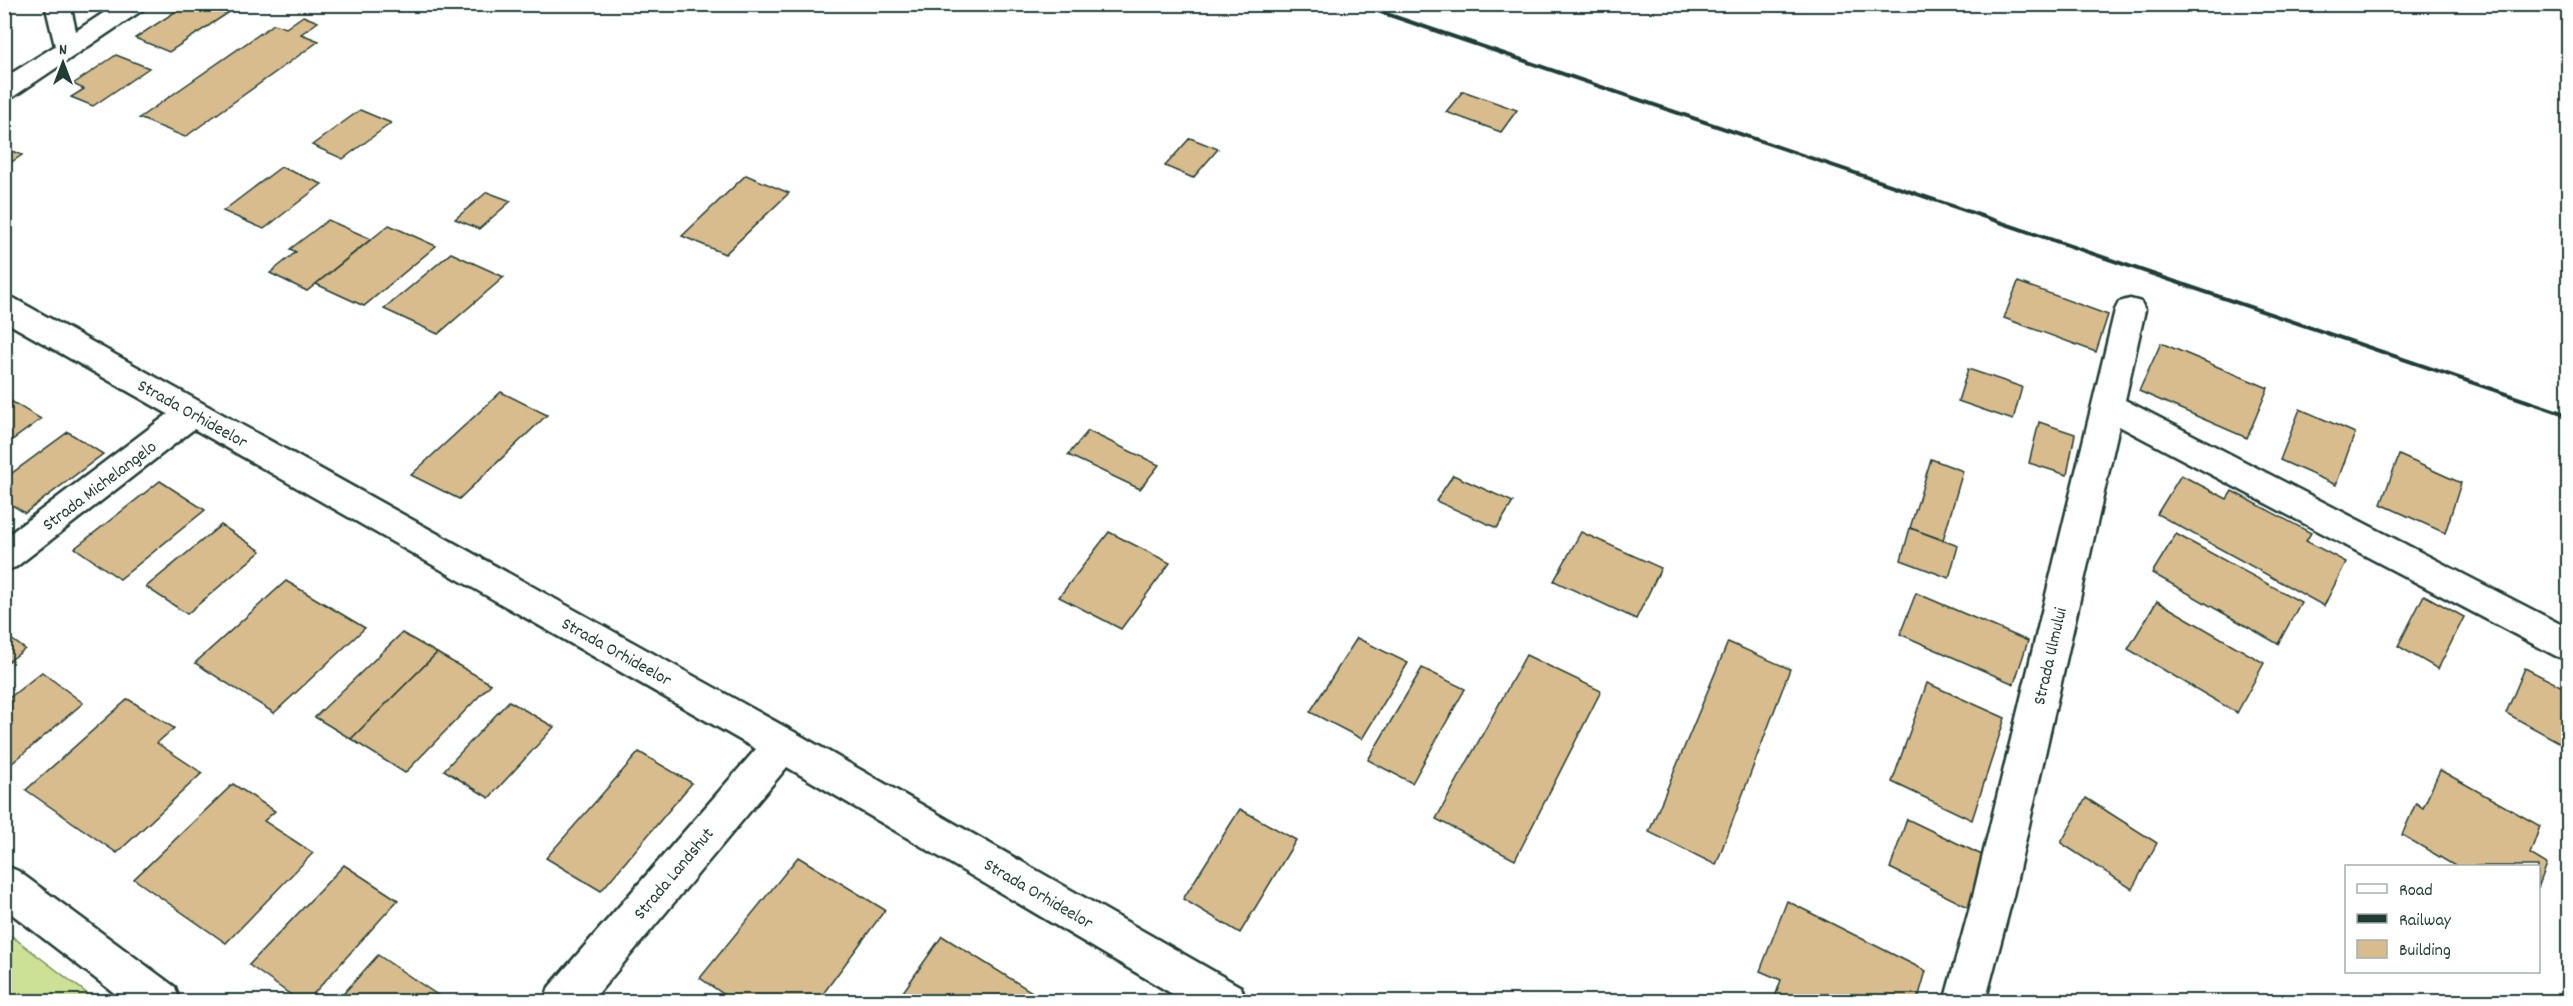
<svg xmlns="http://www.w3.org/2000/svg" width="2573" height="1006" font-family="Dekko,sans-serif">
	<rect width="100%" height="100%" fill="#fff"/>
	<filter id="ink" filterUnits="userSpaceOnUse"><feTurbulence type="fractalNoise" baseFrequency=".0167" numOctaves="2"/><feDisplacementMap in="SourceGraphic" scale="12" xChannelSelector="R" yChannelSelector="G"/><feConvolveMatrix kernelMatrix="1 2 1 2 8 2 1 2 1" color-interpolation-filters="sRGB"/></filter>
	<g filter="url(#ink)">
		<polygon fill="#cce196" stroke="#768f65" stroke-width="1.5" points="5,931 97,1001 5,1001"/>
		<g fill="#d8bc8d" stroke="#1f3d34" stroke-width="1.5">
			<polygon points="4,4 27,4 27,5 4,12"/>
			<polygon points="187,4 224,4 234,9 169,52 135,38"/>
			<polygon points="303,16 318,22 301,34 319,41 185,137 139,118 274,24 286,28"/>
			<polygon points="116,55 149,68 93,106 71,97 84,89 73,84"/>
			<polygon points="1463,91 1517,110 1501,132 1446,112"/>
			<polygon points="360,110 391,123 343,159 312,145"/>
			<polygon points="1190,138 1218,149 1193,178 1165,166"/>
			<polygon points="4,148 22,155 4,167"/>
			<polygon points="281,167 322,184 264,229 223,211"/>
			<polygon points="746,175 789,193 725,254 682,236"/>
			<polygon points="487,192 511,201 479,229 455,219"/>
			<polygon points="328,220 371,239 307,291 270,273 296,252 290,249"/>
			<polygon points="389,225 436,246 364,306 316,284"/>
			<polygon points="451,253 504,277 438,334 384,309"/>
			<polygon points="2018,282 2108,315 2096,352 2004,318"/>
			<polygon points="2161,343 2268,388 2247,438 2139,391"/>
			<polygon points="1968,369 2022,387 2013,420 1958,401"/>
			<polygon points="501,392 547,415 459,499 411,475"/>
			<polygon points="4,397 41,419 4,446"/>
			<polygon points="2300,409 2355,433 2336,485 2280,460"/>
			<polygon points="2039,422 2075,434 2067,475 2029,463"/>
			<polygon points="1088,431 1159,465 1140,489 1068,455"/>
			<polygon points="68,432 103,454 25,513 4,500 4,479"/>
			<polygon points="2399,455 2461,483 2445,533 2381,504"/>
			<polygon points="1931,459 1963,471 1943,540 1910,528"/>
			<polygon points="1453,475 1513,502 1497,528 1436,501"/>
			<polygon points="2181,475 2227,499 2232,491 2311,533 2306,541 2346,562 2324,606 2157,514"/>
			<polygon points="160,481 205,510 120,579 75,548"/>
			<polygon points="221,525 261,551 187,614 146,587"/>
			<polygon points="1910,528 1958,546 1949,578 1901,560"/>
			<polygon points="1109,532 1170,563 1121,629 1059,597"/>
			<polygon points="1581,532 1661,568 1636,619 1554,581"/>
			<polygon points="2176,534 2301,602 2278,644 2152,573"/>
			<polygon points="286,581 365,628 274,713 195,663"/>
			<polygon points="1916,593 2028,641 2014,684 1900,634"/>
			<polygon points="2424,595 2464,617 2438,669 2398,646"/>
			<polygon points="2157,601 2264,663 2237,713 2128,649"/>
			<polygon points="402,633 437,653 351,739 315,717"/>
			<polygon points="4,634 25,649 4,665"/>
			<polygon points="1357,638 1408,663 1362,739 1310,712"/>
			<polygon points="1728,642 1790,669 1716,865 1649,832"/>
			<polygon points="437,653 491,684 405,773 351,739"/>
			<polygon points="1526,655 1601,691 1515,860 1436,819"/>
			<polygon points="1422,668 1465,689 1412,783 1368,760"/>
			<polygon points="2525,668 2566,689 2568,683 2568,747 2506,713"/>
			<polygon points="42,672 83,703 4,770 4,702"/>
			<polygon points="1927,683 2005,718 1972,820 1892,782"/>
			<polygon points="128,699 174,728 157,743 202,773 117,853 26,790"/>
			<polygon points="509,701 554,727 489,798 444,770"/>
			<polygon points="639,752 692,783 601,891 546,858"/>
			<polygon points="2440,770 2540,826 2530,854 2547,864 2538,888 2538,866 2455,866 2402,835 2416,803 2423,808"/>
			<polygon points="233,784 275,811 264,821 313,853 226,943 134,879"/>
			<polygon points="2086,798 2157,843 2132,889 2061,843"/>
			<polygon points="1240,809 1296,840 1240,933 1183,899"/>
			<polygon points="1907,819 1986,857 1970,908 1890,868"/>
			<polygon points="798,857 885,910 817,1002 735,1002 700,978"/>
			<polygon points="344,865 398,900 306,1002 301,1002 249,965"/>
			<polygon points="1787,901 1926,971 1917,1002 1784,1002 1775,997 1781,980 1760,971"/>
			<polygon points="942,936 1048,1002 896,1002"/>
			<polygon points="378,955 448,1002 336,1002"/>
		</g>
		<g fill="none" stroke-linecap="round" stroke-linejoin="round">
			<defs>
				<g id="minor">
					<polygon points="45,4 70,4 76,31 117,4 147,4 144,9 13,97 4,99 4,78 55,46"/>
					<polygon points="4,296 15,299 796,733 1241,987 1246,1002 1186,1002 787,767 591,1002 544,1002 549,987 756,749 194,429 16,567 4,571 4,538 168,414 4,321"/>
					<polygon points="2130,299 2141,302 2145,310 2125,400 2568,628 2568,660 2556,656 2119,426 2013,896 1985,1002 1944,1002 1973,896 2115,310 2119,302"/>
					<polygon points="4,865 18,871 175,987 180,1002 126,1002 4,908"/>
				</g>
			</defs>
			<use href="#minor" stroke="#1f3d34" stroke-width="5"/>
			<use href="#minor" fill="#fff" fill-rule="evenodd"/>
			<polyline stroke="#1f3d34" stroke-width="4" points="1357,4 2568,415"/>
		</g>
	</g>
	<g text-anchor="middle" stroke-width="5" stroke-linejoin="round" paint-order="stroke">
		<g font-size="18" fill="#1f3d34" stroke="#fff">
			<text transform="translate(193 413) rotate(29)" y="6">Strada Orhideelor</text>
			<text transform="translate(99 485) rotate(-37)" y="6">Strada Michelangelo</text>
			<text transform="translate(617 651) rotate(29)" y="6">Strada Orhideelor</text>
			<text transform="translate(2049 656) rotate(-77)" y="6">Strada Ulmului</text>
			<text transform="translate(673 873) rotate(-50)" y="6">Strada Landshut</text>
			<text transform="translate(1039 893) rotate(30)" y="6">Strada Orhideelor</text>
		</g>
	</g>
	<rect width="2573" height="1006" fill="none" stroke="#fff" stroke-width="24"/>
	<rect x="12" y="12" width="2549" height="982" fill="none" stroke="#1f3d34" stroke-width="2" filter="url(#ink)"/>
	<rect x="2345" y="865" width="195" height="108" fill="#ffffff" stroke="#a5b1ae" stroke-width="1.5"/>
	<rect x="2357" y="884" width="30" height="9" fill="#ffffff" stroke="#a5b1ae" stroke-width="1.5"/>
	<text x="2399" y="895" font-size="18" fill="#1f3d34">Road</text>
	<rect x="2357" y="914" width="30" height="9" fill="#1f3d34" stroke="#a5b1ae" stroke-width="1.5"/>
	<text x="2399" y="925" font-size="18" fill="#1f3d34">Railway</text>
	<rect x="2357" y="940" width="30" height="18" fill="#d8bc8d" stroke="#a5b1ae" stroke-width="1.5"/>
	<text x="2399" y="955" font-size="18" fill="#1f3d34">Building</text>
	<g transform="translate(63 63)" stroke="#ffffff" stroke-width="4.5" paint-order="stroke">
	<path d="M0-4.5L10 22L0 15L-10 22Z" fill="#1f3d34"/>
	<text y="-9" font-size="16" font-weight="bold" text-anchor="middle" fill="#1f3d34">N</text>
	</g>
</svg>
